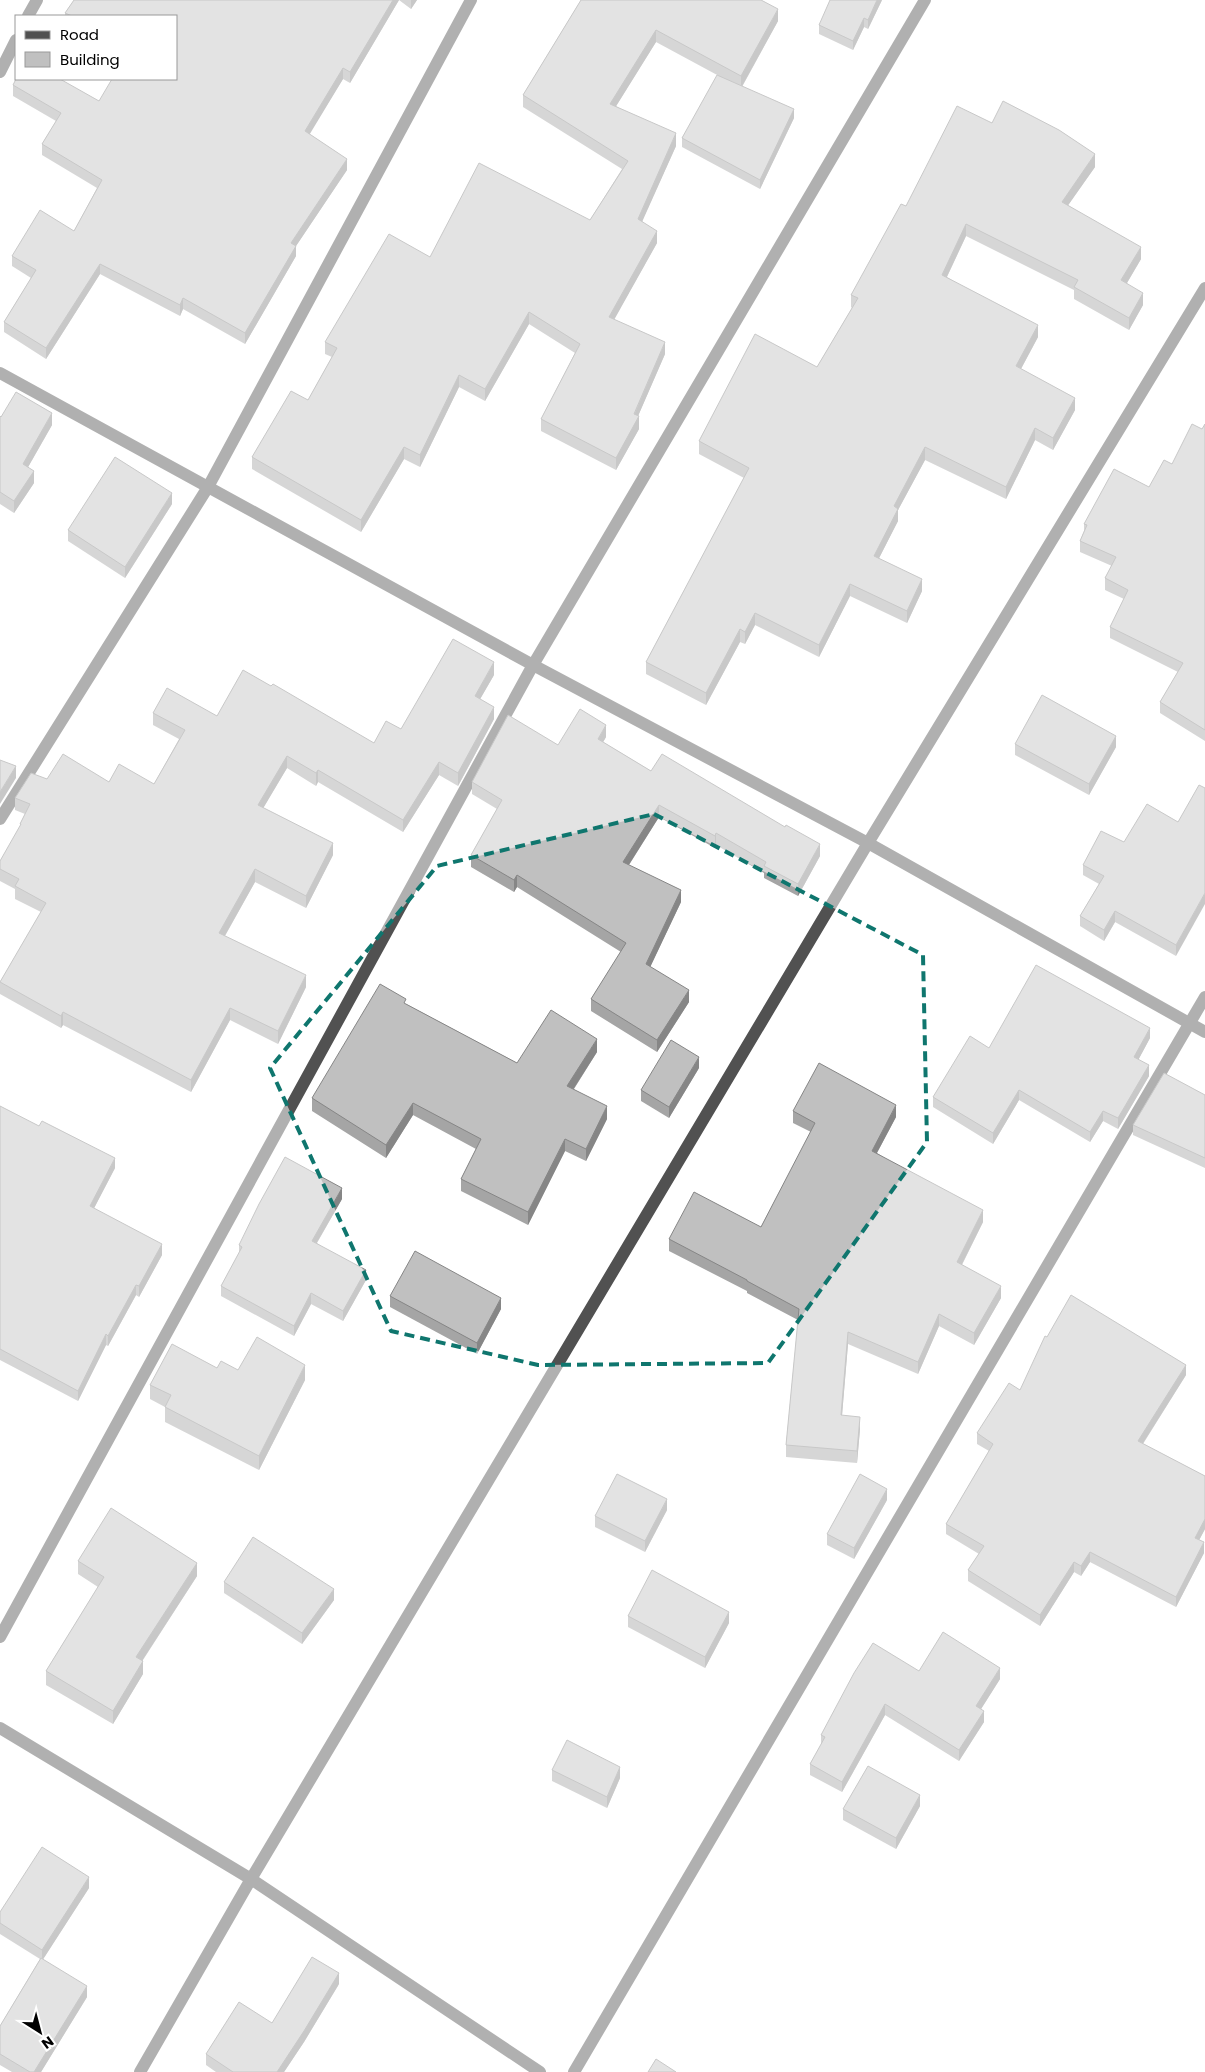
<svg xmlns="http://www.w3.org/2000/svg" width="1205" height="2072" font-family="Poppins,sans-serif">
	<rect width="100%" height="100%" fill="#fff"/>
	<g fill="none" stroke-linecap="round" stroke-linejoin="round">
		<g stroke="#515151" stroke-width="12">
			<polyline points="28,16 37,0"/>
			<polyline points="0,72 16,40"/>
			<polyline points="0,373 533,665 868,843 1205,1032"/>
			<polyline points="0,819 208,487 471,0"/>
			<polyline points="0,1637 533,665 925,0"/>
			<polyline points="0,1728 251,1879 540,2072"/>
			<polyline points="140,2072 251,1879 868,843 1205,288"/>
			<polyline points="574,2072 1205,997"/>
		</g>
	</g>
	<g fill="#a5a5a5">
		<polygon points="74,0 417,0 411,9 399,0 350,83 343,79 309,134 347,170 296,246 296,256 245,344 183,309 180,316 100,274 46,359 4,332 4,322 31,278 12,266 12,256 74,231 97,188 42,155 42,144 56,121 13,96 13,85 99,101 176,16 65,16 65,13"/>
		<polygon points="581,0 778,21 742,87 794,118 760,189 682,147 682,138 719,76 656,42 616,106 676,146 642,221 657,243 614,319 665,354 638,416 639,429 616,470 541,431 541,419 575,353 529,324 485,401 459,387 420,467 404,459 361,532 252,469 252,457 308,400 332,357 325,354 325,342 430,257 590,220 622,169 523,107 523,95"/>
		<polygon points="882,0 868,29 864,27 853,50 819,34 819,25"/>
		<polygon points="992,123 1095,167 1068,205 1141,259 1127,283 1143,305 1129,330 1074,299 1074,290 966,236 947,277 1038,337 1021,369 1075,410 1053,450 1035,440 1006,499 925,460 898,510 898,521 879,558 922,591 907,623 850,596 819,657 755,625 745,644 740,642 706,705 646,674 646,662 744,478 699,454 699,441 817,367 852,308 851,307 851,295 906,206"/>
		<polygon points="0,416 52,425 28,467 34,483 14,513 0,504"/>
		<polygon points="1205,424 1205,741 1160,713 1160,702 1178,672 1110,638 1110,627 1124,599 1105,590 1105,578 1112,566 1080,552 1080,541 1084,531 1084,524 1149,487 1172,464 1202,429"/>
		<polygon points="172,504 125,578 68,541 68,530"/>
		<polygon points="494,675 480,699 494,719 458,786 439,775 403,832 318,782 316,786 287,768 263,808 333,855 306,908 255,882 225,936 306,987 278,1044 230,1020 191,1092 63,1025 61,1028 0,994 0,982 41,912 15,899 15,889 0,881 0,861 20,827 20,824 25,814 15,810 15,798 47,779 154,784 179,739 153,725 153,713 217,716 374,743 401,729"/>
		<polygon points="606,737 603,742 651,771 820,856 798,896 764,878 764,873 716,845 715,848 659,817 629,865 681,902 650,967 689,1002 657,1052 591,1011 591,999 621,952 517,887 514,892 471,867 471,855 497,809 472,794 472,782 558,745"/>
		<polygon points="1015,744 1116,747 1089,795 1015,755"/>
		<polygon points="1178,822 1176,956 1115,922 1104,941 1080,926 1080,916 1099,884 1083,875 1083,865 1124,842"/>
		<polygon points="406,1004 517,1063 597,1052 574,1089 607,1119 586,1161 565,1151 528,1225 461,1191 461,1179 476,1149 413,1115 386,1158 312,1111 312,1098"/>
		<polygon points="1150,1038 1138,1060 1149,1076 1118,1129 1103,1121 1090,1142 1019,1100 993,1144 933,1107 933,1097 989,1048"/>
		<polygon points="699,1068 669,1118 641,1101 641,1090"/>
		<polygon points="1205,1095 1205,1168 1133,1135 1133,1125"/>
		<polygon points="0,1106 115,1168 94,1208 162,1255 139,1297 136,1295 108,1346 106,1345 78,1401 0,1360"/>
		<polygon points="793,1111 896,1117 877,1153 983,1222 962,1265 1001,1298 974,1345 939,1326 918,1374 848,1344 842,1416 860,1429 857,1463 786,1457 786,1445 798,1320 747,1293 747,1291 669,1251 669,1239 761,1227 811,1132 793,1123"/>
		<polygon points="342,1199 317,1243 366,1280 343,1321 311,1304 294,1336 221,1296 221,1286 239,1253 239,1245"/>
		<polygon points="390,1296 501,1309 477,1354 390,1307"/>
		<polygon points="217,1368 238,1370 305,1380 259,1470 165,1422 165,1407 150,1399 150,1385"/>
		<polygon points="1186,1375 1143,1444 1205,1476 1205,1529 1199,1540 1204,1553 1176,1607 1090,1562 1081,1576 1074,1572 1040,1626 968,1581 968,1570 979,1554 946,1534 946,1524 989,1451 977,1444 977,1433 1020,1390"/>
		<polygon points="887,1500 854,1559 827,1545 827,1534"/>
		<polygon points="667,1510 645,1552 595,1527 595,1516"/>
		<polygon points="78,1561 197,1576 143,1660 143,1674 113,1724 46,1685 46,1671 98,1587 78,1574"/>
		<polygon points="224,1582 334,1600 302,1644 224,1593"/>
		<polygon points="628,1616 729,1623 705,1668 628,1627"/>
		<polygon points="919,1671 1000,1679 981,1709 984,1722 959,1761 885,1715 842,1792 810,1775 810,1764 821,1745 821,1735"/>
		<polygon points="552,1770 620,1778 607,1808 552,1781"/>
		<polygon points="920,1806 896,1849 843,1820 843,1809"/>
		<polygon points="89,1888 43,1959 87,1997 41,2072 12,2072 0,2065 0,2026 40,1959 0,1934 0,1912"/>
		<polygon points="339,1984 304,2042 284,2072 216,2072 206,2065 206,2054 272,2023"/>
	</g>
	<g fill="#868686">
		<polygon points="393,0 399,0 350,83 350,72"/>
		<polygon points="411,0 417,0 411,9"/>
		<polygon points="877,0 882,0 868,29 868,20"/>
		<polygon points="778,9 778,21 741,88 741,76"/>
		<polygon points="864,18 864,27 853,50 853,41"/>
		<polygon points="656,30 656,42 610,116 610,104"/>
		<polygon points="343,68 343,79 305,142 305,131"/>
		<polygon points="794,109 794,118 760,189 760,180"/>
		<polygon points="676,133 676,146 638,231 638,219"/>
		<polygon points="1095,154 1095,167 1062,214 1062,202"/>
		<polygon points="347,159 347,170 296,246 296,256 245,344 245,333 291,243"/>
		<polygon points="966,224 966,236 942,287 942,275"/>
		<polygon points="657,231 657,243 609,329 609,317"/>
		<polygon points="1141,247 1141,259 1121,293 1121,280"/>
		<polygon points="100,264 100,274 46,359 46,348"/>
		<polygon points="1143,293 1143,305 1129,330 1129,318"/>
		<polygon points="183,298 183,309 180,316 180,305"/>
		<polygon points="529,312 529,324 485,401 485,389"/>
		<polygon points="1038,325 1038,337 1016,378 1016,366"/>
		<polygon points="665,342 665,354 635,423 639,416 639,429 616,470 616,458"/>
		<polygon points="459,375 459,387 420,467 420,455"/>
		<polygon points="1075,398 1075,410 1053,450 1053,438"/>
		<polygon points="52,413 52,425 23,476 23,464"/>
		<polygon points="1035,428 1035,440 1006,499 1006,487"/>
		<polygon points="404,447 404,459 361,532 361,520"/>
		<polygon points="925,447 925,460 898,510 898,521 874,568 874,556 894,506"/>
		<polygon points="34,471 34,483 14,513 14,501"/>
		<polygon points="172,493 172,504 125,578 125,567"/>
		<polygon points="922,579 922,591 907,623 907,611"/>
		<polygon points="850,584 850,596 819,657 819,645"/>
		<polygon points="755,613 755,625 745,644 745,632"/>
		<polygon points="740,629 740,642 706,705 706,693"/>
		<polygon points="494,662 494,675 475,708 475,696"/>
		<polygon points="494,707 494,719 458,786 458,773"/>
		<polygon points="606,725 606,737 598,751 598,739"/>
		<polygon points="1116,736 1116,747 1089,795 1089,784"/>
		<polygon points="287,756 287,768 258,817 258,805"/>
		<polygon points="439,762 439,775 403,832 403,820"/>
		<polygon points="16,766 16,778 0,804 0,792"/>
		<polygon points="318,770 318,782 316,786 316,773"/>
		<polygon points="659,805 659,817 623,874 623,862"/>
		<polygon points="716,833 716,845 715,848 715,836"/>
		<polygon points="333,843 333,855 306,908 306,896"/>
		<polygon points="820,844 820,856 798,896 798,884"/>
		<polygon points="255,869 255,882 219,946 219,933"/>
		<polygon points="517,875 517,887 514,892 514,880"/>
		<polygon points="681,890 681,902 646,976 646,964"/>
		<polygon points="1205,893 1205,904 1176,956 1176,945"/>
		<polygon points="1115,911 1115,922 1104,941 1104,930"/>
		<polygon points="306,975 306,987 278,1044 278,1031"/>
		<polygon points="689,990 689,1002 657,1052 657,1040"/>
		<polygon points="230,1008 230,1020 191,1092 191,1080"/>
		<polygon points="63,1012 63,1025 61,1028 61,1016"/>
		<polygon points="1150,1028 1150,1038 1134,1068 1134,1057"/>
		<polygon points="597,1039 597,1052 567,1099 567,1086"/>
		<polygon points="699,1057 699,1068 669,1118 669,1107"/>
		<polygon points="1149,1065 1149,1076 1118,1129 1118,1118"/>
		<polygon points="1019,1090 1019,1100 993,1144 993,1133"/>
		<polygon points="413,1103 413,1115 386,1158 386,1145"/>
		<polygon points="896,1105 896,1117 872,1162 872,1151"/>
		<polygon points="607,1106 607,1119 586,1161 586,1149"/>
		<polygon points="1103,1111 1103,1121 1090,1142 1090,1132"/>
		<polygon points="565,1139 565,1151 528,1225 528,1212"/>
		<polygon points="115,1158 115,1168 90,1216 90,1206"/>
		<polygon points="342,1188 342,1199 312,1251 312,1241"/>
		<polygon points="983,1210 983,1222 957,1274 957,1262"/>
		<polygon points="162,1244 162,1255 139,1297 139,1286"/>
		<polygon points="366,1270 366,1280 343,1321 343,1311"/>
		<polygon points="136,1285 136,1295 108,1346 108,1336"/>
		<polygon points="1001,1286 1001,1298 974,1345 974,1333"/>
		<polygon points="311,1293 311,1304 294,1336 294,1326"/>
		<polygon points="501,1298 501,1309 477,1354 477,1343"/>
		<polygon points="939,1314 939,1326 918,1374 918,1362"/>
		<polygon points="848,1332 848,1344 841,1427 841,1415"/>
		<polygon points="106,1334 106,1345 78,1401 78,1391"/>
		<polygon points="305,1365 305,1380 259,1470 259,1456"/>
		<polygon points="1186,1365 1186,1375 1138,1451 1138,1441"/>
		<polygon points="860,1417 860,1429 857,1463 857,1451"/>
		<polygon points="887,1489 887,1500 854,1559 854,1548"/>
		<polygon points="667,1499 667,1510 645,1552 645,1541"/>
		<polygon points="1205,1519 1205,1529 1195,1548 1195,1538"/>
		<polygon points="1204,1542 1204,1553 1176,1607 1176,1597"/>
		<polygon points="1090,1552 1090,1562 1081,1576 1081,1566"/>
		<polygon points="1074,1562 1074,1572 1040,1626 1040,1615"/>
		<polygon points="197,1563 197,1576 136,1670 136,1657"/>
		<polygon points="334,1589 334,1600 302,1644 302,1633"/>
		<polygon points="729,1612 729,1623 705,1668 705,1657"/>
		<polygon points="143,1661 143,1674 113,1724 113,1711"/>
		<polygon points="1000,1668 1000,1679 976,1717 976,1706"/>
		<polygon points="885,1704 885,1715 842,1792 842,1782"/>
		<polygon points="984,1711 984,1722 959,1761 959,1750"/>
		<polygon points="620,1767 620,1778 607,1808 607,1797"/>
		<polygon points="920,1795 920,1806 896,1849 896,1838"/>
		<polygon points="89,1877 89,1888 42,1961 42,1950"/>
		<polygon points="339,1973 339,1984 304,2042 284,2072 277,2072"/>
		<polygon points="87,1986 87,1997 41,2072 34,2072"/>
	</g>
	<g fill="#c0c0c0" stroke="#868686">
		<polygon points="74,0 393,0 350,72 343,68 305,131 347,159 291,243 296,246 245,333 183,298 180,305 100,264 46,348 4,322 36,270 12,256 40,210 74,231 102,180 42,144 61,113 13,85 16,79 60,79 99,101 112,79 176,79 176,16 72,16 65,13"/>
		<polygon points="581,0 761,0 778,9 741,76 656,30 610,104 676,133 638,219 657,231 609,317 665,342 634,414 639,416 616,458 541,419 580,344 529,312 485,389 459,375 420,455 404,447 361,520 252,457 291,391 308,400 337,348 325,342 389,234 430,257 479,163 590,220 628,161 523,95"/>
		<polygon points="830,0 877,0 868,20 864,18 853,41 819,25"/>
		<polygon points="717,75 794,109 760,180 682,138"/>
		<polygon points="1003,101 1059,130 1095,154 1062,202 1141,247 1121,280 1143,293 1129,318 1074,287 1078,280 966,224 942,275 1038,325 1016,366 1075,398 1053,438 1035,428 1006,487 925,447 894,506 898,509 874,556 922,579 907,611 850,584 819,645 755,613 745,632 740,629 706,693 646,662 749,468 699,441 755,334 817,367 858,298 851,295 901,204 906,206 957,106 992,123"/>
		<polygon points="16,392 52,413 23,464 34,471 14,501 0,492 0,416 1,417"/>
		<polygon points="1192,424 1202,429 1205,424 1205,730 1160,702 1183,663 1110,627 1128,590 1105,578 1116,557 1080,541 1087,525 1084,524 1114,469 1149,487 1164,460 1172,464"/>
		<polygon points="115,457 172,493 125,567 68,530"/>
		<polygon points="453,639 494,662 475,696 494,707 458,773 439,762 403,820 318,770 316,773 287,756 258,805 333,843 306,896 255,869 219,933 306,975 278,1031 230,1008 191,1080 63,1012 61,1016 0,982 46,903 15,886 19,879 0,869 0,861 21,824 20,824 30,804 15,798 31,773 47,779 63,754 109,782 119,764 154,784 185,730 153,713 167,688 217,716 243,670 271,686 273,684 374,743 386,721 401,729"/>
		<polygon points="1042,695 1116,736 1089,784 1015,744"/>
		<polygon points="580,709 606,725 598,739 651,771 662,754 785,827 786,825 820,844 798,884 764,866 766,862 716,833 715,836 659,805 623,862 681,890 646,964 689,990 657,1040 591,999 626,943 517,875 514,880 471,855 502,800 472,782 508,715 558,745"/>
		<polygon points="0,760 16,766 0,792"/>
		<polygon points="1199,785 1205,788 1205,893 1176,945 1115,911 1104,930 1080,916 1104,876 1083,865 1101,831 1124,842 1147,804 1178,822"/>
		<polygon points="1036,965 1150,1028 1134,1057 1149,1065 1118,1118 1103,1111 1090,1132 1019,1090 993,1133 933,1097 970,1036 989,1048"/>
		<polygon points="380,984 406,999 404,1003 517,1063 551,1010 597,1039 567,1086 607,1106 586,1149 565,1139 528,1212 461,1179 481,1139 413,1103 386,1145 312,1098"/>
		<polygon points="671,1040 699,1057 669,1107 641,1090"/>
		<polygon points="819,1063 896,1105 872,1151 983,1210 957,1262 1001,1286 974,1333 939,1314 918,1362 848,1332 841,1415 860,1417 857,1451 786,1445 799,1309 747,1281 747,1280 669,1239 694,1192 761,1227 815,1123 793,1111"/>
		<polygon points="1164,1073 1205,1095 1205,1158 1133,1125"/>
		<polygon points="0,1106 39,1126 42,1121 115,1158 90,1206 162,1244 139,1286 136,1285 108,1336 106,1334 78,1391 0,1349"/>
		<polygon points="285,1157 342,1188 312,1241 366,1270 343,1311 311,1293 294,1326 221,1286 242,1247 239,1245 259,1204"/>
		<polygon points="415,1251 501,1298 477,1343 390,1296"/>
		<polygon points="1071,1295 1186,1365 1138,1441 1205,1476 1205,1519 1195,1538 1204,1542 1176,1597 1090,1552 1081,1566 1074,1562 1040,1615 968,1570 984,1546 946,1524 993,1444 977,1433 1009,1383 1020,1390 1045,1336 1047,1337"/>
		<polygon points="257,1337 305,1365 259,1456 165,1407 171,1395 150,1385 172,1344 217,1368 221,1361 238,1370"/>
		<polygon points="617,1474 667,1499 645,1541 595,1516"/>
		<polygon points="860,1474 887,1489 854,1548 827,1534"/>
		<polygon points="111,1508 197,1563 136,1657 143,1661 113,1711 46,1671 104,1577 78,1561"/>
		<polygon points="253,1537 334,1589 302,1633 224,1582"/>
		<polygon points="652,1570 729,1612 705,1657 628,1616"/>
		<polygon points="943,1632 1000,1668 976,1706 984,1711 959,1750 885,1704 842,1782 810,1764 825,1737 821,1735 854,1673 873,1643 919,1671"/>
		<polygon points="567,1740 620,1767 607,1797 552,1770"/>
		<polygon points="868,1766 920,1795 896,1838 843,1809"/>
		<polygon points="42,1847 89,1877 42,1950 0,1923 0,1912"/>
		<polygon points="312,1957 339,1973 304,2031 277,2072 233,2072 206,2054 239,2002 272,2023"/>
		<polygon points="41,1958 87,1986 34,2072 30,2072 0,2054 0,2026"/>
		<polygon points="656,2059 676,2072 648,2072"/>
	</g>
	<path d="M0 0H1205V2072H0ZM654,814L923,955L927,1142L768,1363L538,1365L391,1331L270,1068L437,866Z" fill="#fff" fill-opacity=".55" fill-rule="evenodd"/>
	<path fill="none" stroke="#0f766e" stroke-width="4" stroke-dasharray="10 6" stroke-linejoin="round" d="M654,814L923,955L927,1142L768,1363L538,1365L391,1331L270,1068L437,866Z"/>
	<rect x="15" y="15" width="162" height="65" fill="#ffffff" stroke="#999999"/>
	<rect x="25" y="31" width="25" height="8" fill="#515151" stroke="#999999"/>
	<text x="60" y="40" font-size="15" fill="#000000">Road</text>
	<rect x="25" y="52" width="25" height="15" fill="#c0c0c0" stroke="#999999"/>
	<text x="60" y="65" font-size="15" fill="#000000">Building</text>
	<g transform="translate(40 2032) rotate(144)" stroke="#ffffff" stroke-width="4" paint-order="stroke">
	<path d="M0-4L9 19L0 12L-9 19Z" fill="#000000"/>
	<text y="-8" font-size="14" font-weight="bold" text-anchor="middle" fill="#000000">N</text>
	</g>
</svg>
